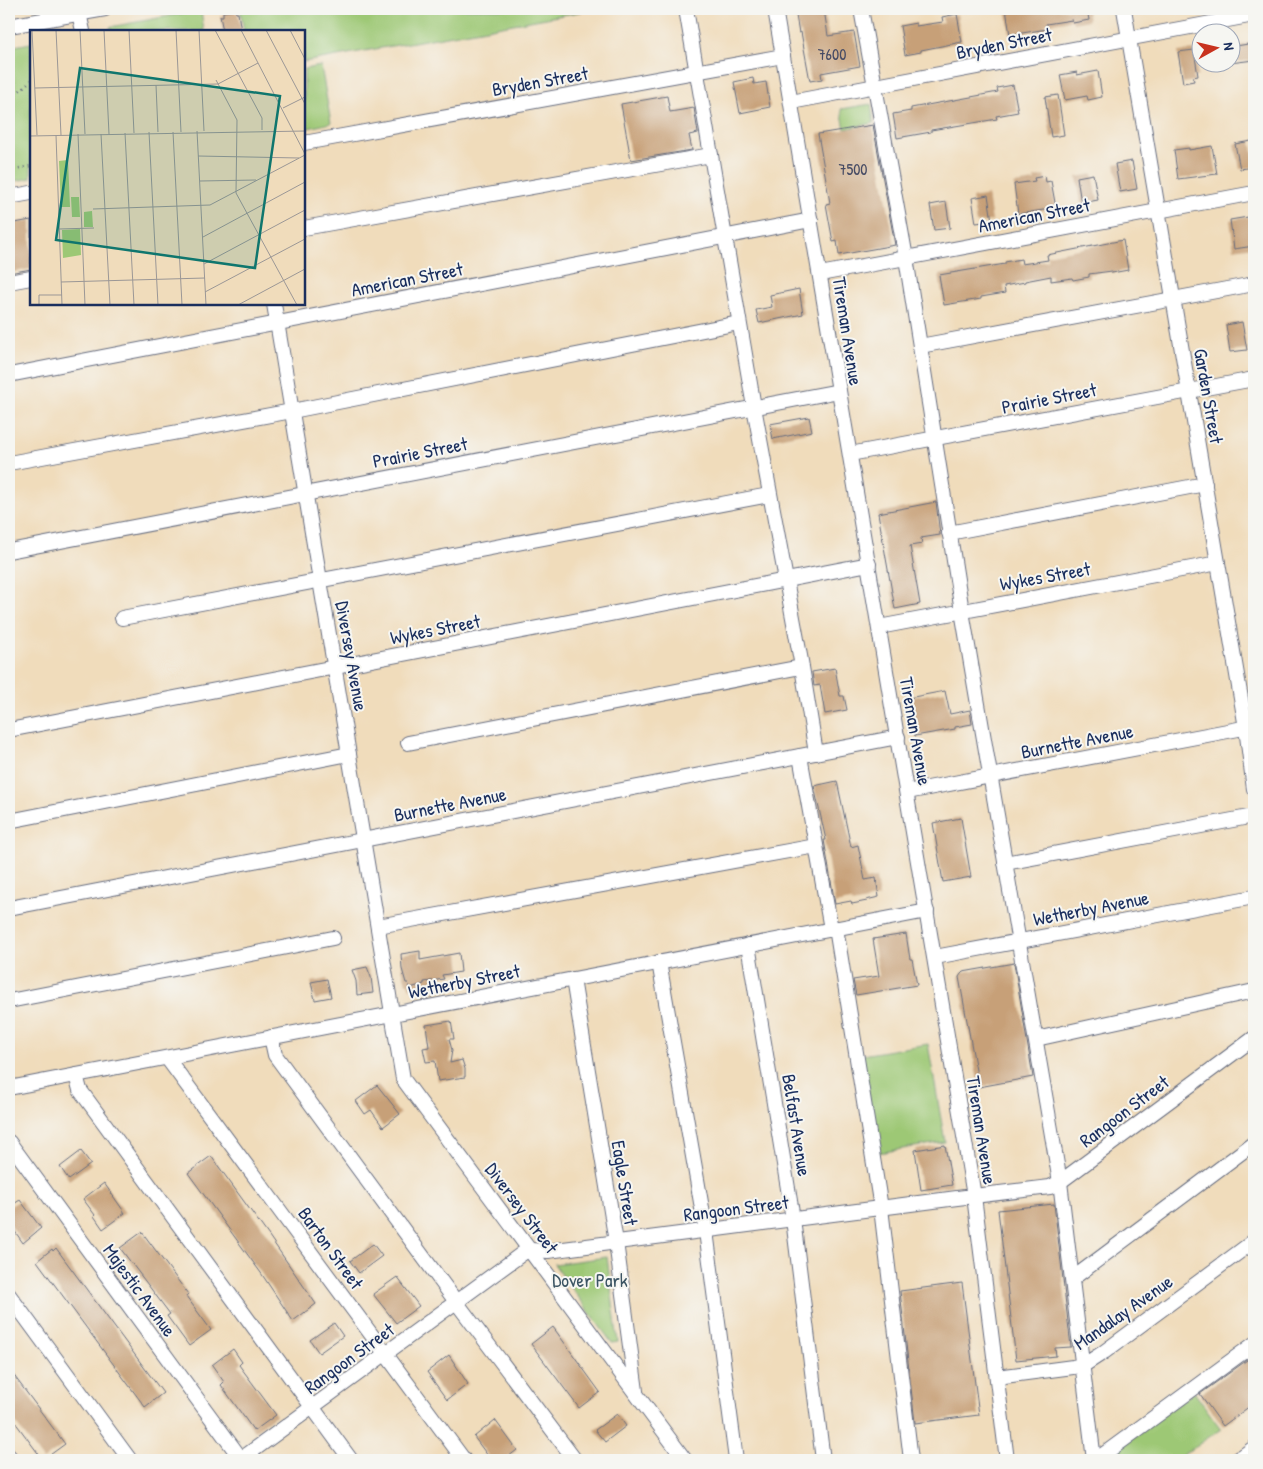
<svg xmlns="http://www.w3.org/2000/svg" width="1263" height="1469" font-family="'Patrick Hand',sans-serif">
	<rect width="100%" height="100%" fill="#f6f6f2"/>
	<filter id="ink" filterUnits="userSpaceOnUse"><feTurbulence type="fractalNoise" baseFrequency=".02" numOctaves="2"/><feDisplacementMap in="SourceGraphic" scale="10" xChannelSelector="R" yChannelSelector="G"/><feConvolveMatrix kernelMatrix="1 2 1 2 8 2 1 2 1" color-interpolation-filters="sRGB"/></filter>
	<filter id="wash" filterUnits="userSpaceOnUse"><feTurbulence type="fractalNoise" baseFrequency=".0096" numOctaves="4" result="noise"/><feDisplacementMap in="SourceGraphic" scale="20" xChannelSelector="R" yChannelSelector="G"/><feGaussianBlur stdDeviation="1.12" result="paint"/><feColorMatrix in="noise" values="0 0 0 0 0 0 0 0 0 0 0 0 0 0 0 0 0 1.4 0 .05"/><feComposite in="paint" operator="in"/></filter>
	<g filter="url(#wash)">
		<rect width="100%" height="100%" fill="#f0dcbb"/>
		<g fill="#9dc875" stroke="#5c7c6a">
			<polygon points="240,9 585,9 585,11 304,62 304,31 244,31"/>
			<polygon points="201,10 204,31 111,31 110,27"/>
			<polygon points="31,43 31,178 9,182 9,47"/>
			<polygon points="321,66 331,123 304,129 304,69"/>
			<polygon points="871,104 874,123 845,129 841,109"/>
			<polygon points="928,1044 945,1142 878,1153 862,1055"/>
			<polygon points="607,1257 618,1342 612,1343 554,1264"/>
			<polygon points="1194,1392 1221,1429 1175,1460 1102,1460"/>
		</g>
		<g id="blocks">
			<g fill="#c7a078">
				<polygon points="795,9 824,9 828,36 854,32 860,66 821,73 822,79 810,81 801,32 799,33"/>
				<polygon points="1006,9 1087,9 1089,20 1073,23 1072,20 1046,24 1047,29 1010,35"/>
				<polygon points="235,10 236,13 238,13 241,31 223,31 220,16 223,16 223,12"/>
				<polygon points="957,14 962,42 921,50 921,52 905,55 900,26 916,23 916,26 943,22 942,17"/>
				<polygon points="1254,43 1254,60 1230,63 1230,47"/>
				<polygon points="1194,50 1198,76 1193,77 1194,81 1183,83 1178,52"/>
				<polygon points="1098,71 1102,97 1088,100 1087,96 1065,100 1060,75 1077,72 1077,75"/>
				<polygon points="753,78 754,84 766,82 770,107 740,113 734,82"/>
				<polygon points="1013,85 1018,112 996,116 997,119 931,130 931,132 897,138 893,114 911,111 911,108 998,92 997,88"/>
				<polygon points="1058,95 1064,135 1051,137 1045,97"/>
				<polygon points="667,96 670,112 694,108 698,133 689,135 692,150 631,160 621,104"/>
				<polygon points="873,125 895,245 839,255 837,241 833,242 826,204 830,203 818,134"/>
				<polygon points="1251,141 1254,158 1254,167 1240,169 1235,144"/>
				<polygon points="1212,146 1217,174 1178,179 1174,150 1189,148 1189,150"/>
				<polygon points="1132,161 1137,189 1120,192 1115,164"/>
				<polygon points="1093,174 1098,200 1081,203 1077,177"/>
				<polygon points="1045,176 1046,182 1051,181 1056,208 1018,214 1014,184 1035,181 1034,178"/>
				<polygon points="988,195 992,221 976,223 972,198"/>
				<polygon points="946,202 950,228 934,230 930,205"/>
				<polygon points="1254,216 1254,246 1234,249 1230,220"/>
				<polygon points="31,220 31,269 9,273 9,224"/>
				<polygon points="1123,240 1128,270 1112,273 1112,271 1089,274 1089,277 1073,280 1072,278 1051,281 1051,276 1025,281 1025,282 1004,286 1005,293 981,297 981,299 944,305 939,275 1005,264 1005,262 1021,259 1022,264 1048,260 1047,255"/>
				<polygon points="799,289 803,314 759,323 756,310 772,307 770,295"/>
				<polygon points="1242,322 1247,350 1230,352 1226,325"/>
				<polygon points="809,417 812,431 773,439 770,424"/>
				<polygon points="936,502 940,535 921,538 922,544 910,546 920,604 895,609 878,513"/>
				<polygon points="835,668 840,696 844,696 847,710 825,714 820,685 814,686 812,672"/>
				<polygon points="945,691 950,714 970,710 972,724 955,727 955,729 915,736 908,698"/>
				<polygon points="837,781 851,847 858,845 865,880 876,878 879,897 866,900 867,901 852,904 851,901 835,904 824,840 826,840 814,786"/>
				<polygon points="961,818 971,877 943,882 933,823"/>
				<polygon points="906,934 910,959 912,959 917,985 856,995 853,980 879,976 873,939"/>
				<polygon points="420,951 420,960 459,953 461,972 442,975 444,979 424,982 424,984 410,988 408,983 406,983 402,969 401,954"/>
				<polygon points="1014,963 1033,1077 979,1087 959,977 961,974 963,972"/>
				<polygon points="367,967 371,977 373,993 357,995 356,981 352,970"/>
				<polygon points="327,979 331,997 315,1000 311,982"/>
				<polygon points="451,1021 454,1039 449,1039 452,1050 450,1063 462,1060 465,1069 465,1077 438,1081 435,1061 426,1062 423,1048 429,1047 426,1025"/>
				<polygon points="377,1085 400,1114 383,1127 371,1110 365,1114 356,1101"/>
				<polygon points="945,1145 952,1185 921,1190 915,1150"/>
				<polygon points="81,1151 91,1164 69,1180 60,1167"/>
				<polygon points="211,1156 269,1236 316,1304 293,1321 261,1273 188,1173"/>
				<polygon points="104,1183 125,1213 103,1229 94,1216 95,1215 83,1199"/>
				<polygon points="20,1200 41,1228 23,1243 9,1223 9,1207"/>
				<polygon points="1054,1204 1071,1347 1055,1348 1056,1356 1016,1360 998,1210"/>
				<polygon points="142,1232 188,1294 186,1296 211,1330 189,1346 167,1316 170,1314 120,1248"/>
				<polygon points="373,1244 382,1256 359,1273 350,1261"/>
				<polygon points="56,1248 163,1393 145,1407 37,1261 52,1249 53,1251"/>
				<polygon points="397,1277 419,1306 396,1323 373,1294"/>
				<polygon points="962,1283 979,1415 915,1423 900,1291"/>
				<polygon points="334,1323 343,1336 319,1353 310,1340"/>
				<polygon points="553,1327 600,1392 579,1408 531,1344"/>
				<polygon points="233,1349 242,1362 239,1365 276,1415 254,1431 221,1385 224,1382 212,1365"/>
				<polygon points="449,1355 468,1384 447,1400 427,1372"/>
				<polygon points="1254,1355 1254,1403 1223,1426 1200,1394"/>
				<polygon points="9,1369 65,1444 43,1460 9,1414"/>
				<polygon points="617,1414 626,1426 605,1442 595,1430"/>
				<polygon points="495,1420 517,1450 504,1460 491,1460 474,1437"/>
			</g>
		</g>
	</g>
	<g filter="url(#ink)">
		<use href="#blocks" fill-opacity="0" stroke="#666c7f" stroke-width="1"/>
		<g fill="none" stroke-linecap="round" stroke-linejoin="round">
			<defs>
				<g id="minor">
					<polyline points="686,9 754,407 801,661 816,753"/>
					<polyline points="775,9 974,1196 1007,1460"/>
					<polyline points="861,9 906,258 962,611 1060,1182 1094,1460"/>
					<polyline points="1124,9 1246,728 1254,789"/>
					<polyline points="79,13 83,31"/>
					<polyline points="9,26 105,9"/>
					<polyline points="791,102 1254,15"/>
					<polyline points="304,143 783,56"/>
					<polyline points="9,197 31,193"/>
					<polyline points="304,228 711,155"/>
					<polyline points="820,274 1254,193"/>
					<polyline points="9,282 31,278"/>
					<polyline points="274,304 403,1079 685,1460"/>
					<polyline points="920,346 1254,284"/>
					<polyline points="9,375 811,220"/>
					<polyline points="850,454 1254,379"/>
					<polyline points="9,463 292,411 739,323"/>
					<polyline points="949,533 1205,484"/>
					<polyline points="9,551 839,391"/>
					<polyline points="122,618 769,495"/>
					<polyline points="879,627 1218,563"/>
					<polyline points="9,730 869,564"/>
					<polyline points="408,743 801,667"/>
					<polyline points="800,756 831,929"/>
					<polyline points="907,792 1254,726"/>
					<polyline points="9,821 349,754"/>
					<polyline points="1005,863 1254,816"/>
					<polyline points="9,908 898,737"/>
					<polyline points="378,926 816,846"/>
					<polyline points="836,928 881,1208 911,1460"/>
					<polyline points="748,945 793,1219 823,1460"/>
					<polyline points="935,957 1254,897"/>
					<polyline points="659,962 706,1231 736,1460"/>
					<polyline points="573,979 616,1242 636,1391"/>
					<polyline points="9,1001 333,938"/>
					<polyline points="271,1037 275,1055 457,1303 575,1460"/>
					<polyline points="1036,1039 1254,991"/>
					<polyline points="167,1058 464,1460"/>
					<polyline points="76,1075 80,1090 351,1460"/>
					<polyline points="9,1088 927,911"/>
					<polyline points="9,1142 242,1460"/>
					<polyline points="1072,1279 1254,1143"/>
					<polyline points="9,1295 130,1460"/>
					<polyline points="997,1377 1073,1367 1084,1365 1104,1352 1254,1241"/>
					<polyline points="9,1456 12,1460"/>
					<polyline points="240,1460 523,1253 530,1250 548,1251 957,1198 1050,1187 1060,1182 1254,1038"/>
					<polyline points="1096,1460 1254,1344"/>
				</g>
				<polyline id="major" points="1239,1460 1254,1449"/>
			</defs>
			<use href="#minor" stroke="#666c7f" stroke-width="16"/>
			<use href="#major" stroke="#666c7f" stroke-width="18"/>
			<g stroke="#666c7f" stroke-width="2.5" stroke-dasharray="1 4" stroke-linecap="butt">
				<polyline points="9,101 31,80"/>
				<polyline points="9,170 31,166"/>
			</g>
			<use href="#minor" stroke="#fff" stroke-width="14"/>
			<use href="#major" stroke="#fff" stroke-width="16"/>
		</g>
	</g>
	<g text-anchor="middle" stroke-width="4" stroke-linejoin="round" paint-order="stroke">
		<g font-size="16" fill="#464b64">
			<text x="832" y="60">7600</text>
			<text x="853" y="175">7500</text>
		</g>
		<g font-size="19" fill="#1b2f5e" stroke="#f6f6f2">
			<text transform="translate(1004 43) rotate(-11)" y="7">Bryden Street</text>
			<text transform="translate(540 81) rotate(-10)" y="7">Bryden Street</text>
			<text transform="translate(1034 215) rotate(-11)" y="7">American Street</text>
			<text transform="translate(407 279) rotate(-11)" y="7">American Street</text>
			<text transform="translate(848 331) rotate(81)" y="7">Tireman Avenue</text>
			<text transform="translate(1209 396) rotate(80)" y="7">Garden Street</text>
			<text transform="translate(1049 398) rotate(-11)" y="7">Prairie Street</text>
			<text transform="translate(420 452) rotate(-11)" y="7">Prairie Street</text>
			<text transform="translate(1045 576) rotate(-10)" y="7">Wykes Street</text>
			<text transform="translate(435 629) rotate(-11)" y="7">Wykes Street</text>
			<text transform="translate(352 656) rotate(80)" y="7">Diversey Avenue</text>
			<text transform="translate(916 731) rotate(80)" y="7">Tireman Avenue</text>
			<text transform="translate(1077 741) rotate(-11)" y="7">Burnette Avenue</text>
			<text transform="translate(450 804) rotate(-11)" y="7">Burnette Avenue</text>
			<text transform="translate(1091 908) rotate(-11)" y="7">Wetherby Avenue</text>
			<text transform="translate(464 981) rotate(-11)" y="7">Wetherby Street</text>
			<text transform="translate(1124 1111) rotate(-37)" y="7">Rangoon Street</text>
			<text transform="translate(797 1125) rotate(81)" y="7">Belfast Avenue</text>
			<text transform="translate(982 1130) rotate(81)" y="7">Tireman Avenue</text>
			<text transform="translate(625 1183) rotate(81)" y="7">Eagle Street</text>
			<text transform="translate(522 1208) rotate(53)" y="7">Diversey Street</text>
			<text transform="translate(736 1208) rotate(-7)" y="7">Rangoon Street</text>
			<text transform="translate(331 1248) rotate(54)" y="7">Barton Street</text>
			<text transform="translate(140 1290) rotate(54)" y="7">Majestic Avenue</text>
			<text transform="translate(1123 1312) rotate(-35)" y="7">Mandalay Avenue</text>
			<text transform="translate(349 1358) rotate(-36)" y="7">Rangoon Street</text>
		</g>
		<g font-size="19" fill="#3c5564" stroke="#f6f6f2">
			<text x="590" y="1287">Dover Park</text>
		</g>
	</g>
	<g transform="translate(30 30)">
		<rect width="275" height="275" fill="#f0dcbb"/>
		<path d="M38,130L40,177H31L29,131ZM41,167H49L50,187H42ZM62,181L63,197H54V182ZM50,199L51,225L33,228L32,200Z" fill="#9dc875"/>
		<path fill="none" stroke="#9b9796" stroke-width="1" d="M2,0L7,105M26,0L31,105M50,0L55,104M74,0L79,104M99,0L104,103M146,0L151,102M169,0L174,101M185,0L232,88V100M211,0L275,124M236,0L275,74M260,0L275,29M186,50L207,90L206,163L267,275M126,55L128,102M5,58L188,54L228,33M253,78L275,67M167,101L176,275M119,102L128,275M143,102L152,275M95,103L104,275M48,104L55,275M71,104L80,275M26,105L32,275M0,106L275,101M168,126L269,128M170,151L226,150M63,179L180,175L275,125M29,199L64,198M173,207L275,152M174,234L275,180M31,252L175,248M175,262L275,209M9,275V265H32M208,275L275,239"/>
		<path fill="#0f766e" fill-opacity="0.15" stroke="#0f766e" stroke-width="2.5" d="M50,38L250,66L225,238L26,210Z"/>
		<rect width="275" height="275" fill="none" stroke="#1b2f5e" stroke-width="2.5"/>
	</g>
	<rect width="1263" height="1469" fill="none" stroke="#f6f6f2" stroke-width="30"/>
	<g transform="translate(1216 48) rotate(82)"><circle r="24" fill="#f6f6f2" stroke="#9ea6b7"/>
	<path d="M0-4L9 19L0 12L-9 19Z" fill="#c8321e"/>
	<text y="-8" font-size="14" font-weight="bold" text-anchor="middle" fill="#1b2f5e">N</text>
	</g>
</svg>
